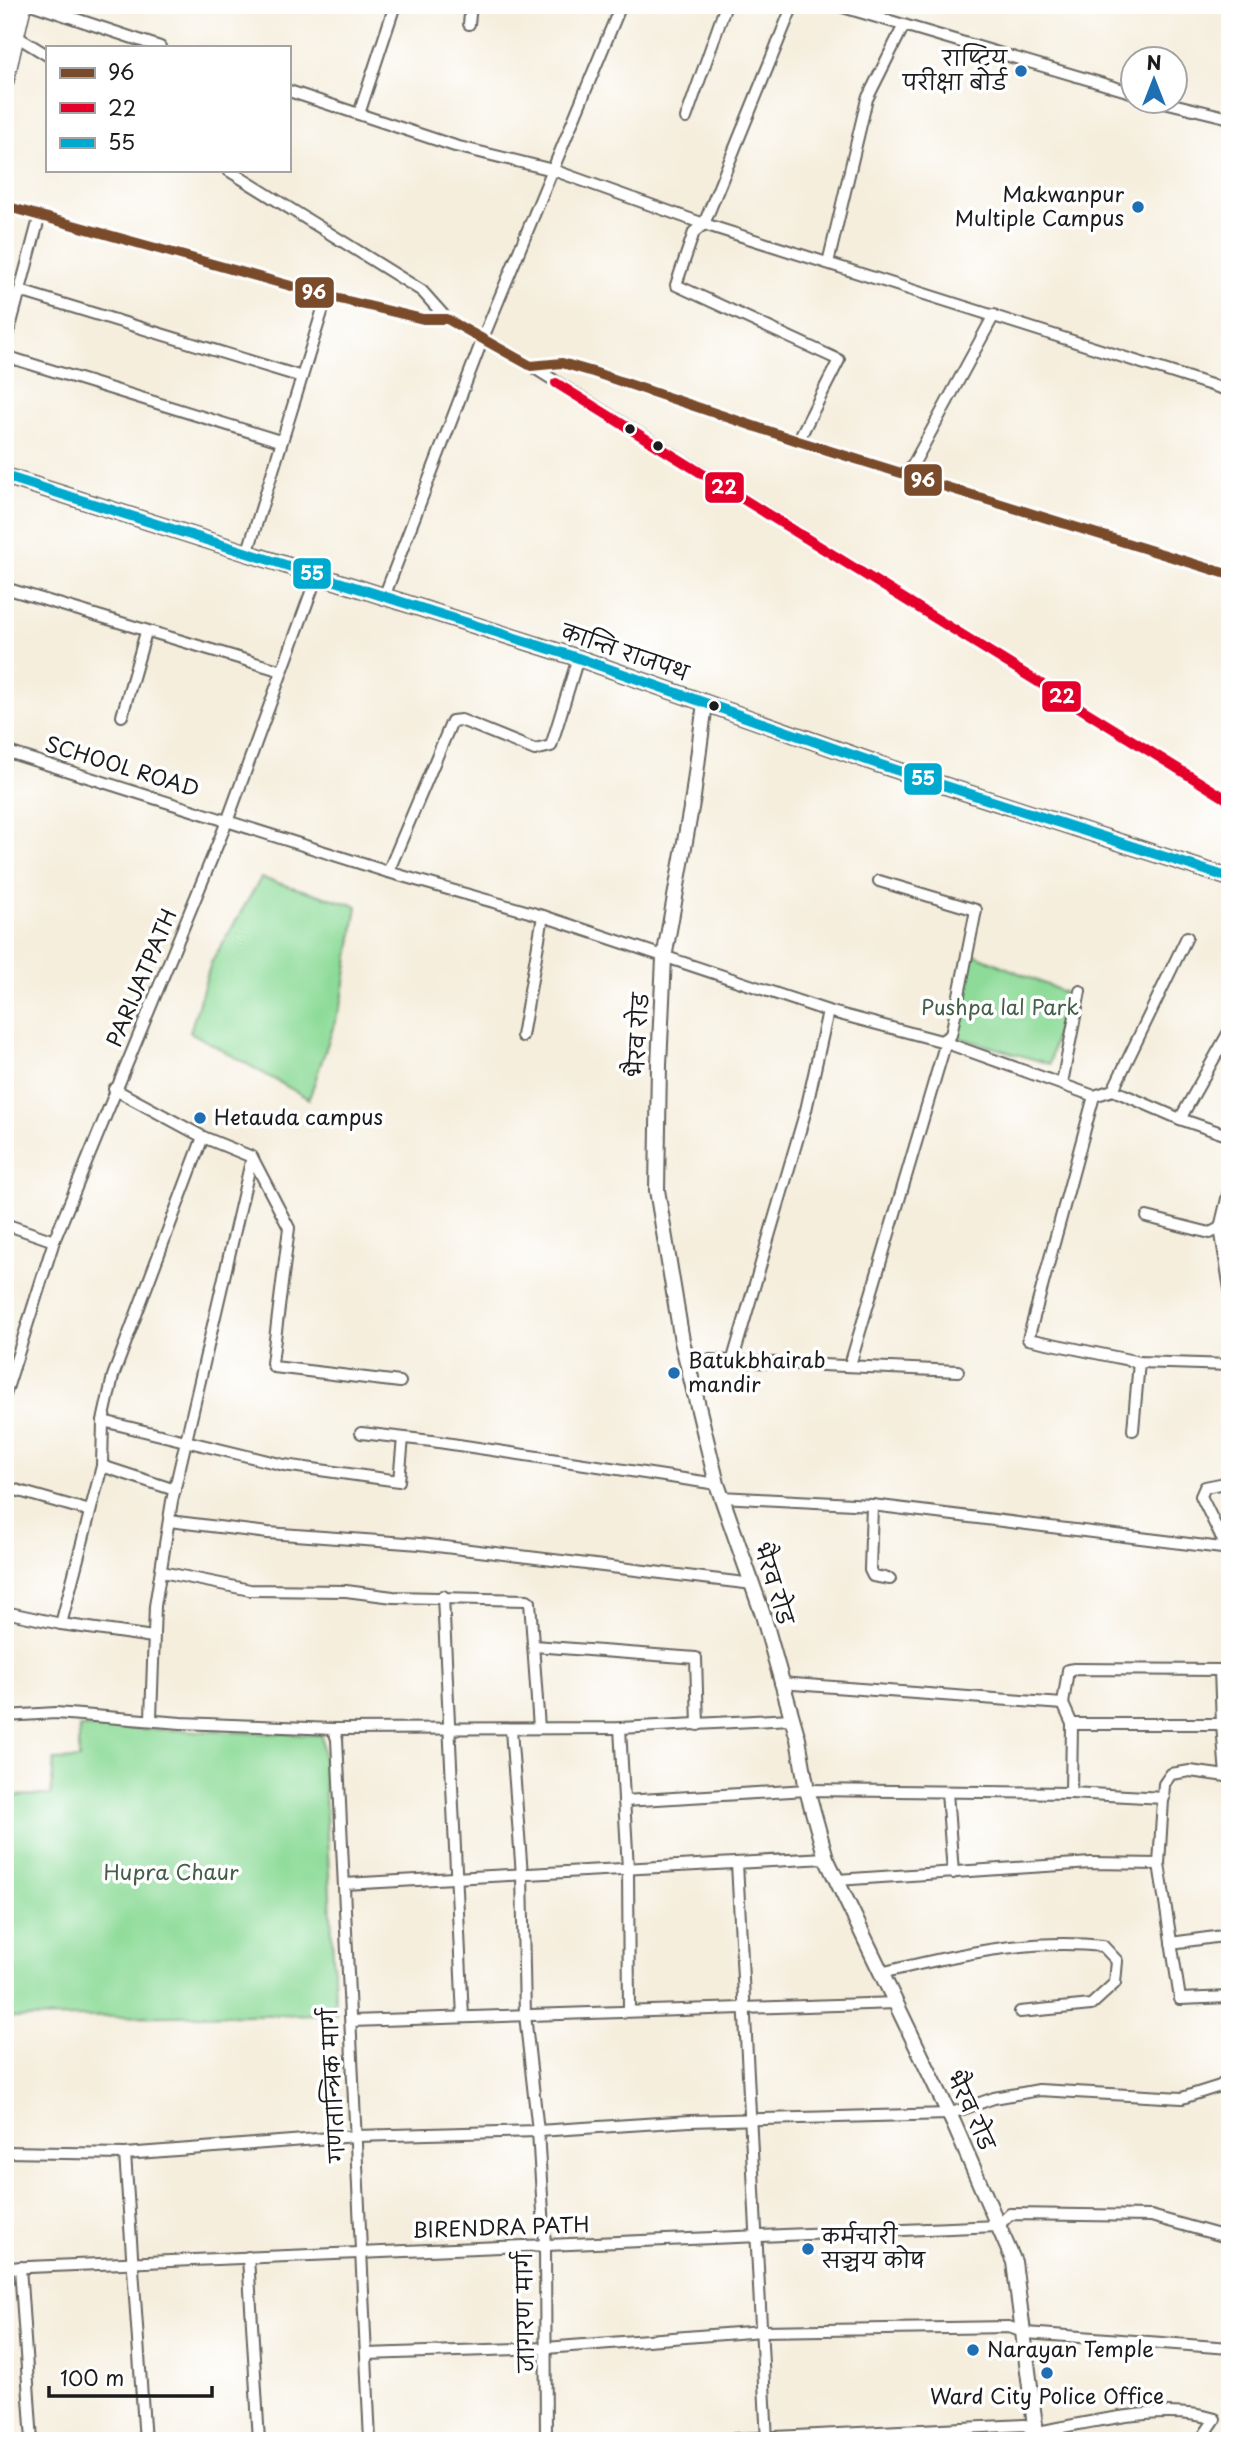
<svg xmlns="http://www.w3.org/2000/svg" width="1235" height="2446" font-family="'Playpen Sans','Playpen Sans Deva',sans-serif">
	<rect width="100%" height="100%" fill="#fff"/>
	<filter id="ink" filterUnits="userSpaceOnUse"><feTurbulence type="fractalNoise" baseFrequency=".0143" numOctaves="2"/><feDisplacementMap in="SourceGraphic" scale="14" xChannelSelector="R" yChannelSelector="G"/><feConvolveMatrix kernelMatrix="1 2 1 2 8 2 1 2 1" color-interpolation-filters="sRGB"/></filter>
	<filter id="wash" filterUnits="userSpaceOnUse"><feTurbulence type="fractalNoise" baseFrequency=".00686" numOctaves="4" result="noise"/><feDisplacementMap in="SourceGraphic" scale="28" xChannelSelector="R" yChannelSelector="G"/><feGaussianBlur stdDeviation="1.57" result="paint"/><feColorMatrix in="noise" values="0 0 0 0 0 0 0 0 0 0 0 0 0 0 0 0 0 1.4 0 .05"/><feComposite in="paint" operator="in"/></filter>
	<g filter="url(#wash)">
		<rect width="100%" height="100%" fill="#f5eedd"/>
		<g fill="#8edb99" stroke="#557c5a" stroke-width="2">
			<polygon points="261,878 357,906 342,1001 309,1099 190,1032 211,963"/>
			<polygon points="971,953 1064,992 1050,1064 951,1035"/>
			<polygon points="79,1727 322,1735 336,2014 5,2018 5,1796 51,1795 54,1760 79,1759"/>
		</g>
	</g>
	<g filter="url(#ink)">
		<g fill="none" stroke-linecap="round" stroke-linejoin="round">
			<defs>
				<g id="street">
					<polyline points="34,5 160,47"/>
					<polyline points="793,5 704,224 694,232 676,285 839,360 798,441"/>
					<polyline points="836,5 1134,93"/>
					<polyline points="469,24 471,5"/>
					<polyline points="16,36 47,55"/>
					<polyline points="289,91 455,146 553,170 704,224 1230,391"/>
					<polyline points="1164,102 1230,118"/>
					<polyline points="359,114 395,5"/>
					<polyline points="686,118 726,5"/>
					<polyline points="228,170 422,291 447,319"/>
					<polyline points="5,206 327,296 423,319 447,319 531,366 562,363 593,372 798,441 1230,575"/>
					<polyline points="828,263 867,99 904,25"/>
					<polyline points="20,291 302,377"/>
					<polyline points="5,346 40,215"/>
					<polyline points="5,356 280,441"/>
					<polyline points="531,366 1230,801"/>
					<polyline points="908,474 994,315"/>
					<polyline points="248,551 327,296"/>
					<polyline points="5,588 282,671"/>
					<polyline points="384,597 483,338 621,5"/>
					<polyline points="122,716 146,632"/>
					<polyline points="5,751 388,872 543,916 828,1011 941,1041 1094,1096 1113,1090 1180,1119 1230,1136"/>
					<polyline points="388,872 452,721 461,720 535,750 551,746 578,658"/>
					<polyline points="879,881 976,910 951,1035 941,1041"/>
					<polyline points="522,1036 543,916"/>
					<polyline points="1062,1083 1080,991"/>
					<polyline points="114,1089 203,1137 252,1157 289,1228 272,1363 274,1367 400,1382"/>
					<polyline points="1113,1090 1187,937"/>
					<polyline points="1094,1096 1028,1339 1139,1362 1230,1365"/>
					<polyline points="1180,1119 1230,1030"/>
					<polyline points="1230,1186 1220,1228 1230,1289"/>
					<polyline points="1147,1217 1210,1233 1220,1228 1230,1231"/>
					<polyline points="5,1224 54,1241"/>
					<polyline points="686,1359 958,1371"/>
					<polyline points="733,1359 806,1110 828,1011"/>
					<polyline points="850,1365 945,1045"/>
					<polyline points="5,1395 54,1241 228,819 317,576"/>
					<polyline points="103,1421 284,1465 399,1481 403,1438"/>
					<polyline points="1133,1430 1139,1362"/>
					<polyline points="361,1433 432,1441 717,1484"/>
					<polyline points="102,1466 175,1490"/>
					<polyline points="5,1487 90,1511"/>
					<polyline points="721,1497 872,1505 1230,1549"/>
					<polyline points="872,1505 870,1570 873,1576 890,1579"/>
					<polyline points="169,1521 268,1533 420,1544 753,1584"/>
					<polyline points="1227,1549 1201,1496 1205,1487 1230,1482"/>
					<polyline points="162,1572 250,1590 346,1591 393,1597 527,1600 530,1602 539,1728"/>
					<polyline points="443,1596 463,2017"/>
					<polyline points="5,1612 61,1624 153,1637"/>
					<polyline points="61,1624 102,1466 103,1421 113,1376 203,1137"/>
					<polyline points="534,1646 696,1658 698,1725"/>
					<polyline points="780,1683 1063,1704 1068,1670 1074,1669 1220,1670 1222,1724"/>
					<polyline points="1063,1704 1072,1724 1222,1724 1226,1776 1230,1777"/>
					<polyline points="5,1716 56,1713 181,1723 333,1729 620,1728 791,1719"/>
					<polyline points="151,1718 155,1606 172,1501 252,1157"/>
					<polyline points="620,1728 628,1869 629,2011"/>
					<polyline points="333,1729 337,1739 370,2441"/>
					<polyline points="511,1730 522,1875 525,2015 538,2131 545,2245 546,2441"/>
					<polyline points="1226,1776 1190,1771 1171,1774 1164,1784 1159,1864 1180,1999 1230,1997"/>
					<polyline points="947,1792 953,1873"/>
					<polyline points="1071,1793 1072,1724"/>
					<polyline points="624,1801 807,1790 1071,1793 1164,1798"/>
					<polyline points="737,1863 767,2441"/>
					<polyline points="837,1880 1091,1863 1159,1864"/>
					<polyline points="344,1884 826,1858"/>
					<polyline points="1171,1943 1230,1935"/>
					<path d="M881,1973C954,1955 1027,1938 1103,1946L1117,1961L1115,1983L1091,2005L1020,2012"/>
					<polyline points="351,2021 896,2003"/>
					<polyline points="5,2152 125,2154 356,2136 538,2131 690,2121 949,2114 994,2098 1039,2090 1182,2098 1220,2086 1230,2078"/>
					<polyline points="125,2154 145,2441"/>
					<polyline points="248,2257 259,2441"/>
					<polyline points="20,2267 32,2441"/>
					<polyline points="5,2268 998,2226 1010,2214 1151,2216 1230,2238"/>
					<polyline points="366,2354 546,2348 762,2331 1009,2327 1026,2333 1230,2348"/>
					<path d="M692,2441L1025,2425L1036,2432C1089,2423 1163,2403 1215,2419L1200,2441"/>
				</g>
				<polyline id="secondary" points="705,703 693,797 664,958 659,1065 657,1190 682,1341 717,1484 763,1615 798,1739 807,1790 826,1858 954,2124 1014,2262 1037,2441"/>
				<g id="primary">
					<polyline points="5,82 23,5"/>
					<polyline points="5,476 578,658 881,765 1230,878"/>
				</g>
			</defs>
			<use href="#street" stroke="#686660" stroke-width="14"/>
			<use href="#secondary" stroke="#686660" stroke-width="18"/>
			<use href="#primary" stroke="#686660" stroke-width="19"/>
			<use href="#street" stroke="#fff" stroke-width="10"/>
			<use href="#secondary" stroke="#fff" stroke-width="14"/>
			<use href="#primary" stroke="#fff" stroke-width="16"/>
			<defs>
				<polyline id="bus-1" points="5,206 327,296 423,319 447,319 531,366 562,363 593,372 798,441 1230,575"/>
				<polyline id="bus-2" points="556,383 1230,801"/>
				<polyline id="bus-3" points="5,476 578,658 881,765 1230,878"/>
			</defs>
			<use href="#bus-1" stroke="#fff" stroke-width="16"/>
			<use href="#bus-2" stroke="#fff" stroke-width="16"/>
			<use href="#bus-3" stroke="#fff" stroke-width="16"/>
			<use href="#bus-1" stroke="#7a4b2a" stroke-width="10"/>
			<use href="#bus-2" stroke="#e4002b" stroke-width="10"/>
			<use href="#bus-3" stroke="#00a9ce" stroke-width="10"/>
		</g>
	</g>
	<g fill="#1f6fb2" stroke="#fff" stroke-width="2.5">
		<circle cx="1021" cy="71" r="7"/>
		<circle cx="1138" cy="207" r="7"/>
		<circle cx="200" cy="1118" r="7"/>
		<circle cx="674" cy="1373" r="7"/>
		<circle cx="808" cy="2249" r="7"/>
		<circle cx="973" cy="2350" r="7"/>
		<circle cx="1047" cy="2373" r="7"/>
	</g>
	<g fill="#1c1c1c" stroke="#fff" stroke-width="2.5">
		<circle cx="630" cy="429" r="6"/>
		<circle cx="658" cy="446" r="6"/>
		<circle cx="714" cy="706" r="6"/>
	</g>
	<g text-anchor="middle" stroke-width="7" stroke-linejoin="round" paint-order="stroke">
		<g font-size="21" fill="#1c1c1c" stroke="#fff" text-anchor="start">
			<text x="1007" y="66" text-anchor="end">राष्ट्रिय<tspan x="1007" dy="24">परीक्षा बोर्ड</tspan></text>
			<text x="1124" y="202" text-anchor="end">Makwanpur<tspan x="1124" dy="24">Multiple Campus</tspan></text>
			<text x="214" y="1125">Hetauda campus</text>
			<text x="688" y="1368">Batukbhairab<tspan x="688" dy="24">mandir</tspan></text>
			<text x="822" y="2244">कर्मचारी<tspan x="822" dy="24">सञ्चय कोष</tspan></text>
			<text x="987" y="2357">Narayan Temple</text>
			<text x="1047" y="2404" text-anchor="middle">Ward City Police Office</text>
		</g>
		<g font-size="21" fill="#1c1c1c" stroke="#fff">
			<text transform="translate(625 653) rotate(19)" y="7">कान्ति राजपथ</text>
			<text transform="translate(122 767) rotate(17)" y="7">SCHOOL ROAD</text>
			<text transform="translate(142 978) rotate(-67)" y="7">PARIJATPATH</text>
			<text transform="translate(639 1035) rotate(-87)" y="7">भैरव रोड</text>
			<text transform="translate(773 1584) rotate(72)" y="7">भैरव रोड</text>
			<text transform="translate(334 2085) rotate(-93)" y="7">गणतान्त्रिक मार्ग</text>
			<text transform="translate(970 2111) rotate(65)" y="7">भैरव रोड</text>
			<text transform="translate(501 2228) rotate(-2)" y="7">BIRENDRA PATH</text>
			<text transform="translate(526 2312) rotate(-91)" y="7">जागरण मार्ग</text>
		</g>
		<g font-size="21" fill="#445f48" stroke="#fff">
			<text x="1000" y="1015">Pushpa lal Park</text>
			<text x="171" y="1880">Hupra Chaur</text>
		</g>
	</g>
	<g stroke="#fff" stroke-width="2.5">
		<rect x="294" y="276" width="41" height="33" rx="7" fill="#7a4b2a"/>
		<rect x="903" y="463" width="40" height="34" rx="7" fill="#7a4b2a"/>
		<rect x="704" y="471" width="41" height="33" rx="7" fill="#e4002b"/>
		<rect x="292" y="557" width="40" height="33" rx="7" fill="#00a9ce"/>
		<rect x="1041" y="680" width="41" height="33" rx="7" fill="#e4002b"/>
		<rect x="903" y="762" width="40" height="34" rx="7" fill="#00a9ce"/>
	</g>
	<g font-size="19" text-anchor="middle" font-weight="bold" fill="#fff">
		<text x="314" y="299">96</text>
		<text x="923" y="487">96</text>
		<text x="724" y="494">22</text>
		<text x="312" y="580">55</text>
		<text x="1062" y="703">22</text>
		<text x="923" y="785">55</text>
	</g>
	<rect width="1235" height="2446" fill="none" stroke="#fff" stroke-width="28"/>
	<rect x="46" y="46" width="245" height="126" fill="#ffffff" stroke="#a4a4a4" stroke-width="2"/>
	<rect x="60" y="68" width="35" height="10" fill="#7a4b2a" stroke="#a4a4a4" stroke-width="2"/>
	<text x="108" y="80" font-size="21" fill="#1c1c1c">96</text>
	<rect x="60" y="103" width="35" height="10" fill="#e4002b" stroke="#a4a4a4" stroke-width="2"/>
	<text x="108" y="116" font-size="21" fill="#1c1c1c">22</text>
	<rect x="60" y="138" width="35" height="10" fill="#00a9ce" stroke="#a4a4a4" stroke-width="2"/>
	<text x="108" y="150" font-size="21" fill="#1c1c1c">55</text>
	<g transform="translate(1154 80)"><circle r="33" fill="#ffffff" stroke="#a4a4a4" stroke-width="2"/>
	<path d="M0-5L12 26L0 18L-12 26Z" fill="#1f6fb2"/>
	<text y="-10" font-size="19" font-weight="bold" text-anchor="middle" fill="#1c1c1c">N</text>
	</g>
	<path d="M49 2386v10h163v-10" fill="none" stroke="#1c1c1c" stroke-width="3.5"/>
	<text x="60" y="2386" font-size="21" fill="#1c1c1c" stroke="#ffffff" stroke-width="5" paint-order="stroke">100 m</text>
</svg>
